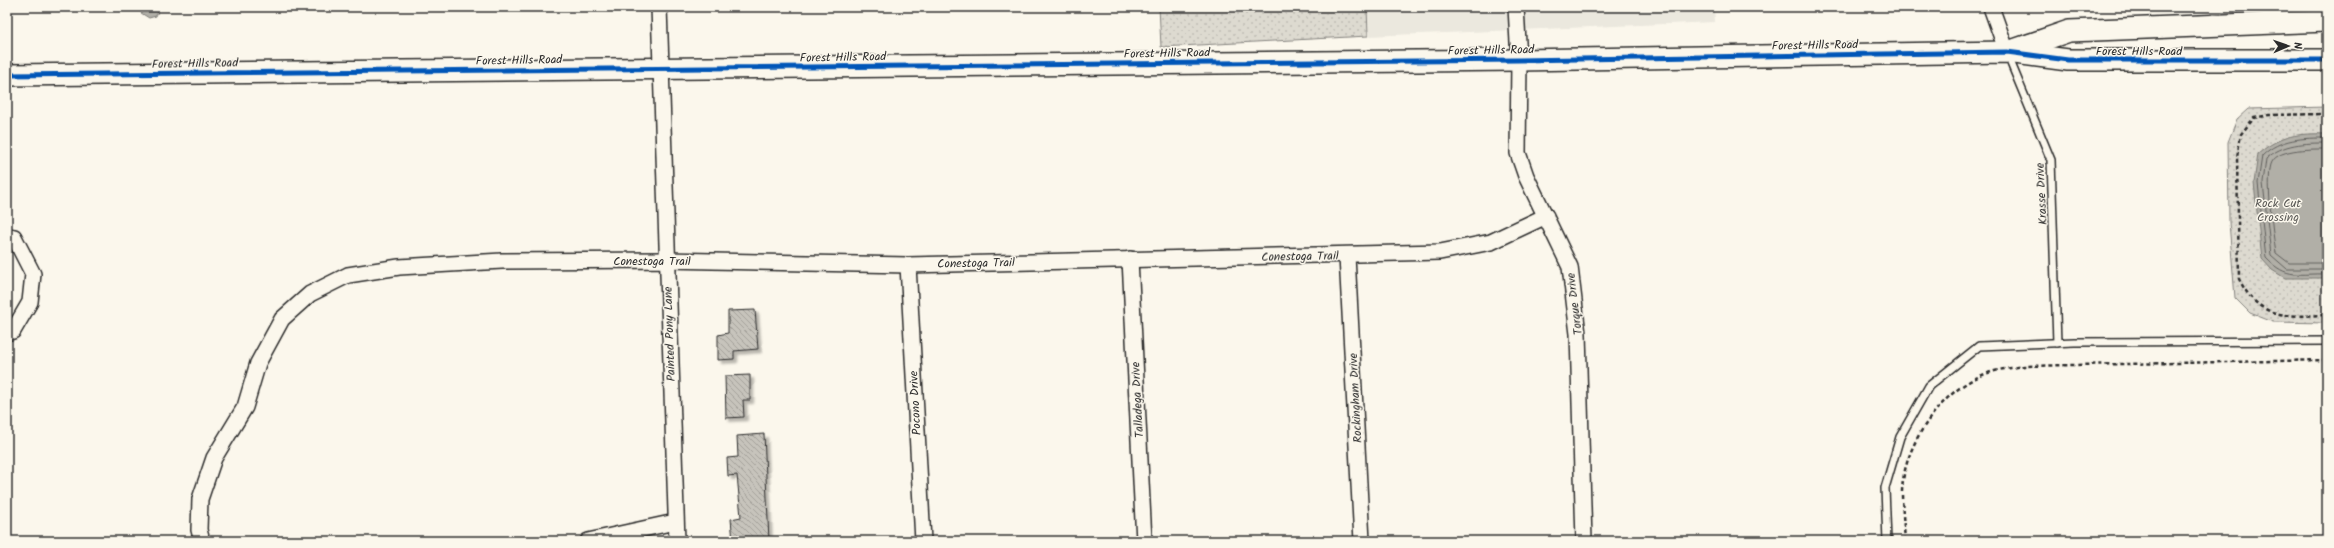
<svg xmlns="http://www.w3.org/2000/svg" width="2334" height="548" font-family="Kalam,sans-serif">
	<defs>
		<pattern id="grass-dots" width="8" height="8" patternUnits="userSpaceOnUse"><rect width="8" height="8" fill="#dddad0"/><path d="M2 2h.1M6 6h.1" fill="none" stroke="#bebbb3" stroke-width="1.8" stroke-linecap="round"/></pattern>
		<pattern id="building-back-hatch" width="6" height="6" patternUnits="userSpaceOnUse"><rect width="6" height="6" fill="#c7c4bc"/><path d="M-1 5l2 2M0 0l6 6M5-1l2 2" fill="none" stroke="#a29f99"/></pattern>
		<filter id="shadow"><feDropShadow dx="3.5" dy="3.5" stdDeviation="1" flood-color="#0004"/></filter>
	</defs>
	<rect width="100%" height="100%" fill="#fbf7ec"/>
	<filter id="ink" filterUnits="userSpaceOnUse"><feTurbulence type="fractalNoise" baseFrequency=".025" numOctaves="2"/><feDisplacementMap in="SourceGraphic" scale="8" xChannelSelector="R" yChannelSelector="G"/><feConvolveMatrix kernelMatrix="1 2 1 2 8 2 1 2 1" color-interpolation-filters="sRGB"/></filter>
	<g filter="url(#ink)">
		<polygon fill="#ebe8de" points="1367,7 1714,7 1715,22 1368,36"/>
		<g fill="url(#grass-dots)" stroke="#84827e">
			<polygon points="1159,7 1367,7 1368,36 1161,47"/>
			<polygon points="2327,107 2327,323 2273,322 2250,313 2235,298 2229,222 2228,142 2237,119 2248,109"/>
		</g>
		<g fill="#b1afa7" stroke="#7b7a75">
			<polygon points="140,7 160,7 156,16 149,18 141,13"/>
			<path d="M2327,134V278H2285L2272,270L2262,259L2254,183L2258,154C2280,135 2299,133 2327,134Z"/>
		</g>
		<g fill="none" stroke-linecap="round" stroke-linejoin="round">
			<g stroke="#61605d" stroke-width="1">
				<path d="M2327,138C2303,138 2280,138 2262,156L2258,183L2266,258C2287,280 2299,273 2327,274"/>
				<path d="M2327,143C2305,143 2283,143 2266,159L2263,183L2271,255L2287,269H2327"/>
				<path d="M2327,149C2314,149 2279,148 2272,162C2265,175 2273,236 2276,253L2289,263H2327"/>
			</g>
		</g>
		<g fill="url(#building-back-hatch)" stroke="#2b2b2b" filter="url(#shadow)">
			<polygon points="755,310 758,349 734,351 734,359 718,360 718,335 728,333 728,311"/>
			<polygon points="750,375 750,400 743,400 744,417 726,418 725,376"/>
			<polygon points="764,434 769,541 733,541 731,519 741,517 737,475 728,476 727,458 738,457 737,436"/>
		</g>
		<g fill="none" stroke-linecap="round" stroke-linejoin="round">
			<defs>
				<g id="lane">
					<polyline points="2008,56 2051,160 2057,343"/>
					<polyline points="1887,541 1885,488 1900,437 1929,386 1979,346 2074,342 2327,341"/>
				</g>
				<g id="street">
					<polyline points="659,7 677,541"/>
					<polyline points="1516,7 1519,60 1518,153 1526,176 1570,267 1578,334 1584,541"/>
					<polyline points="1991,7 2007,52"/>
					<polyline points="7,236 14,237 33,274 30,302 13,331 7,333"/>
					<polyline points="1347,256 1362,541"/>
					<polyline points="1130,259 1144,541"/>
					<polyline points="908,265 923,541"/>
					<polyline points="202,541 199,530 200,499 214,458 245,407 258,363 282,319 310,294 348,275 399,267 502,261 666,260 908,265 1440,252 1491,242 1546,216"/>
					<polyline points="588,541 675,522"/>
				</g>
				<g id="secondary">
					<polyline points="2011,51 2069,31 2327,21"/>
					<polyline points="7,75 1519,60 2007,52 2068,60 2327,60"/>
				</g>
			</defs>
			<use href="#lane" stroke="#2b2b2b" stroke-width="10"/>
			<use href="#street" stroke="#2b2b2b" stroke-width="18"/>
			<use href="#secondary" stroke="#2b2b2b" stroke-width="24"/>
			<g stroke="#2b2b2b" stroke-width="2.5" stroke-dasharray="4 3" stroke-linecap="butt">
				<path d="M2327,114L2269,115L2254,118L2241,134L2237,157L2239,279C2260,321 2287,316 2327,315"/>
				<path d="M1905,541C1904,525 1902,508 1902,492C1903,445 1942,388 1988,373C1999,369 2012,368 2024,366L2327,360"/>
			</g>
			<use href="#lane" stroke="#fbf7ec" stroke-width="7"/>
			<use href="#street" stroke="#fbf7ec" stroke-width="15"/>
			<use href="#secondary" stroke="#fbf7ec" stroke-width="21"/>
			<defs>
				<polyline id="cycleway" points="7,75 1519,60 2007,52 2068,60 2327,60"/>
			</defs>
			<use href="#cycleway" stroke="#fbf7ec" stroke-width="8"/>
			<use href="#cycleway" stroke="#0057b8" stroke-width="5"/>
		</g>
	</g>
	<g text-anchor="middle" stroke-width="3" stroke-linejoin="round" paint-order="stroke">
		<g font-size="12" fill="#2b2b2b" stroke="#fbf7ec">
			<text transform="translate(1815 45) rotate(-1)" y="4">Forest Hills Road</text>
			<text transform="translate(1491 50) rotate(-1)" y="4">Forest Hills Road</text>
			<text x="2139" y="55">Forest Hills Road</text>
			<text transform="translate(1167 53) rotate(-1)" y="4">Forest Hills Road</text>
			<text transform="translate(843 57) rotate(-1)" y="4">Forest Hills Road</text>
			<text transform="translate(519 60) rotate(-1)" y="4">Forest Hills Road</text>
			<text transform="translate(195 63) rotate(-1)" y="4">Forest Hills Road</text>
			<text transform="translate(2041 194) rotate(-93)" y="4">Krasse Drive</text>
			<text transform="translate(1300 256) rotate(-1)" y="4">Conestoga Trail</text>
			<text x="652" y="265">Conestoga Trail</text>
			<text transform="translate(976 263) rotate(-1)" y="4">Conestoga Trail</text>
			<text transform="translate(1574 304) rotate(-97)" y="4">Torque Drive</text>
			<text transform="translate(669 334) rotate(-92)" y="4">Painted Pony Lane</text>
			<text transform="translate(1355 398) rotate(-93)" y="4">Rockingham Drive</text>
			<text transform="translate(1137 400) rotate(-93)" y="4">Talladega Drive</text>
			<text transform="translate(915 403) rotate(-93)" y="4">Pocono Drive</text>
		</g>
		<g font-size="12" fill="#585754" stroke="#fbf7ec">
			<text x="2278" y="207">Rock Cut<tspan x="2278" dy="14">Crossing</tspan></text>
		</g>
	</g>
	<rect width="2334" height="548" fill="none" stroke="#fbf7ec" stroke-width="24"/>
	<rect x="12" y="12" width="2310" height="524" fill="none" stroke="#2b2b2b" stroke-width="1.5" filter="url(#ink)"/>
	<g transform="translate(2288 46) rotate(88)" stroke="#fbf7ec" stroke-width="3" paint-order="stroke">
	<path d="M0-3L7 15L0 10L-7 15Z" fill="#2b2b2b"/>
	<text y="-6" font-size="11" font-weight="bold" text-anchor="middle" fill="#2b2b2b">N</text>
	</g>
</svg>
